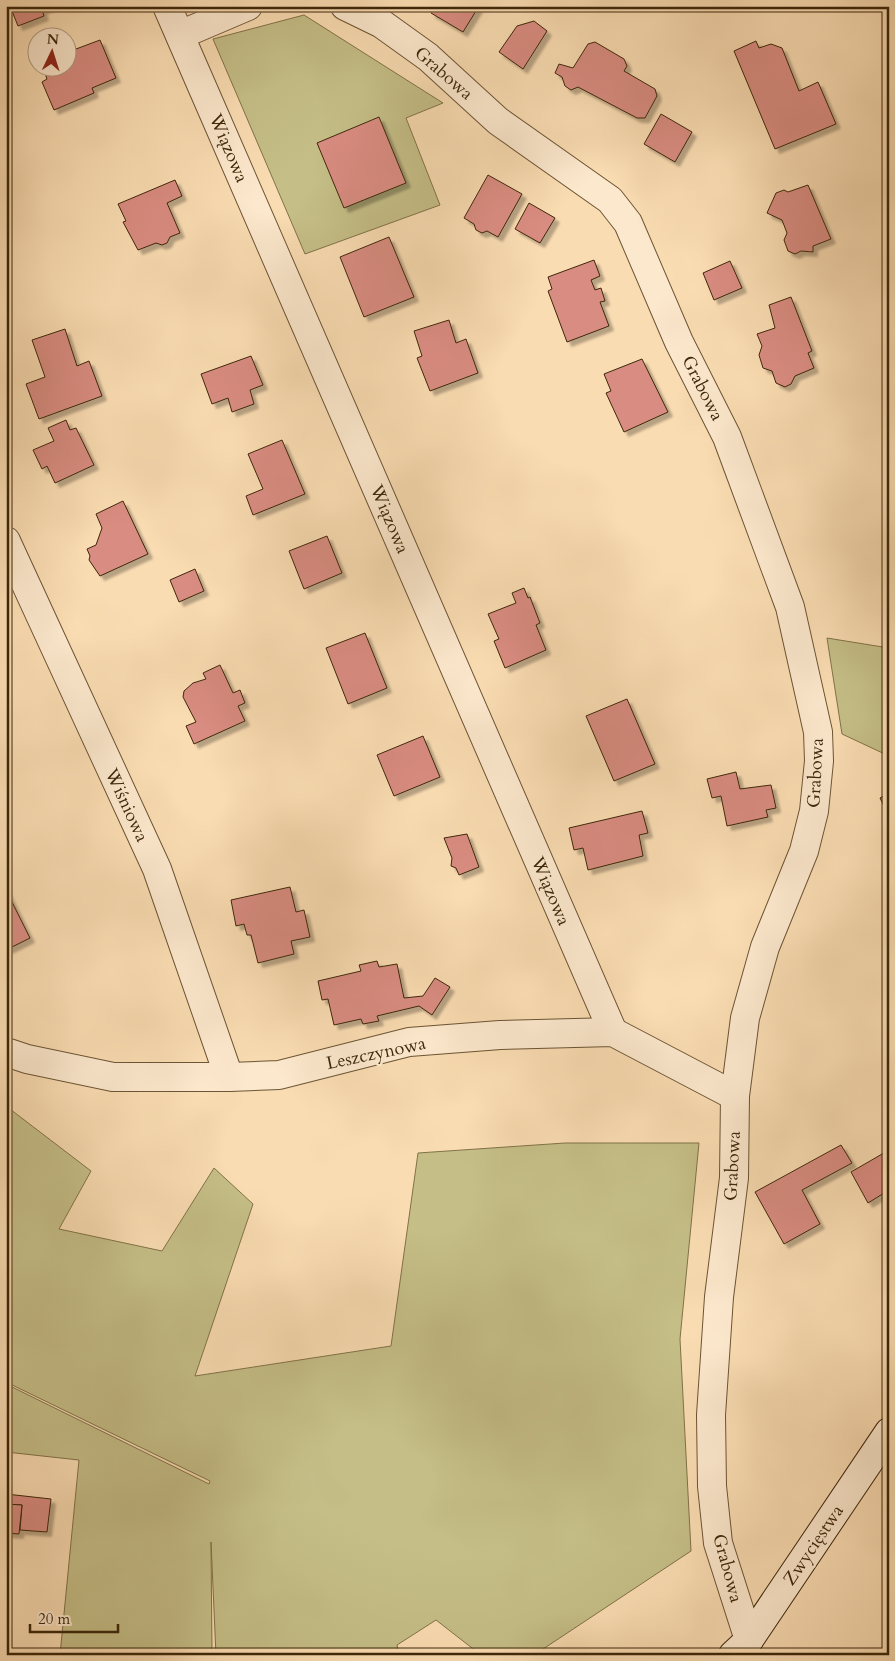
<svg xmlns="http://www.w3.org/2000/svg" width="895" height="1661" font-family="Cardo,serif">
	<defs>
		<filter id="shadow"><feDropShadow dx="4.5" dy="4.5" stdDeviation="1" flood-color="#0004"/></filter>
	</defs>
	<rect width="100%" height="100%" fill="#fadcb2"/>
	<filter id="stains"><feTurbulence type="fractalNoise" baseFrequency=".004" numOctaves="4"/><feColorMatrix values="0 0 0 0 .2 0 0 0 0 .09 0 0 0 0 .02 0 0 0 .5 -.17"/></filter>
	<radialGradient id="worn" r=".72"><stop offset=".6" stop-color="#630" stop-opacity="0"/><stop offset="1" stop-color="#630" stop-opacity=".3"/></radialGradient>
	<g fill="#c5be87" stroke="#817248">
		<polygon points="304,15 443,103 406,118 440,205 305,254 213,39"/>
		<polygon points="827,638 889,648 889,756 842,734"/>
		<polygon points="6,1106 91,1171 59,1229 162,1251 214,1168 253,1204 195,1376 391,1346 418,1153 565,1143 699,1143 680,1339 691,1551 534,1655 481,1655 436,1620 397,1645 399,1655 216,1655 211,1542 212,1655 60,1655 79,1460 6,1452 6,1384 209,1484 210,1481 6,1382"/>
	</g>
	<g fill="#d98c81" stroke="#3d270a" filter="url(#shadow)">
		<polygon points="10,6 51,6 42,10 44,16 18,26"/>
		<polygon points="433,6 479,6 463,32 431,13"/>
		<polygon points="534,21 547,31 523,69 499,52 517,26"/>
		<polygon points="100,40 116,78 92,88 94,93 54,110 42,82 47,79 43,68 68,68 68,49 75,46 76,49"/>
		<polygon points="756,41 759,48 771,44 782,48 799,91 818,82 836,124 775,149 734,51"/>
		<polygon points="595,42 624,59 627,66 624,71 655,89 657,96 645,118 637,118 578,87 571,90 565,86 562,77 555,73 559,64 573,68 588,44"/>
		<polygon points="661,114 692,132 675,162 644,144"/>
		<polygon points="379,117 406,183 344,208 317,143"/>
		<polygon points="488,175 522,194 498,237 487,231 482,233 476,230 474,224 464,218"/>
		<polygon points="175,180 182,196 167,203 180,233 170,237 167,243 162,245 156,243 138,250 123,222 126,221 118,204"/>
		<polygon points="808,185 831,239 813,246 813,252 801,251 795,254 788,251 784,240 787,233 782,220 767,213 776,193 784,190 788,192"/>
		<polygon points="529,203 555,218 540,243 515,229"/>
		<polygon points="389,237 414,297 364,317 340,257"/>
		<polygon points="594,260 600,276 591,280 595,290 601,288 605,301 600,302 609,326 567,342 548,291 552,289 548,277"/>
		<polygon points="730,261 742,288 714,300 703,273"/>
		<polygon points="791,297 812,351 808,353 814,368 795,376 791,384 785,387 776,383 772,371 763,368 759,355 762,346 757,334 775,328 769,305"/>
		<polygon points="449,320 456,343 466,339 478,373 430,391 417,358 422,356 414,331"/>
		<polygon points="65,329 77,366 89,361 102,396 39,419 26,384 45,377 32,340"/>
		<polygon points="251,356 263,385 250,390 254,404 232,412 228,398 212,404 201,374"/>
		<polygon points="642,359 668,412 624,432 606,393 611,391 604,374"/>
		<polygon points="66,420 70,430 76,428 94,465 55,483 47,466 42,469 33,450 54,441 48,428"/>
		<polygon points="282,440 305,494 253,515 246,496 263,489 248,454"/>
		<polygon points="123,501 148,554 100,576 89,560 90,556 87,549 96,545 102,528 96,514"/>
		<polygon points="327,536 342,573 304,589 289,551"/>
		<polygon points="195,569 204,591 179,602 170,580"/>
		<polygon points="524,588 528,598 530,597 540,623 536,625 546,650 505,668 494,641 499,639 488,614 516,603 512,593"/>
		<polygon points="365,633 387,688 348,704 326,648"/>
		<polygon points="220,665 233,693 240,690 245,703 238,706 245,721 194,744 186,726 196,722 183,697 184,691 193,683 206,679 203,673"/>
		<polygon points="627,699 655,764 614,781 586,716"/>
		<polygon points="423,736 440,777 394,796 377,755"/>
		<polygon points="736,772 740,789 771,785 776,808 766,810 768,817 727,826 721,796 712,798 707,779"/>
		<polygon points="889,793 889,826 884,816 888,814 880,798"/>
		<polygon points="642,811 648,833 639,835 643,856 588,870 583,848 574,850 569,828"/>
		<polygon points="467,834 479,867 459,875 456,868 451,866 452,858 444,838"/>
		<polygon points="290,887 296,912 304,910 310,937 291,941 294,954 258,963 251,935 247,935 244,924 236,926 231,900"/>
		<polygon points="6,890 30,938 6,950"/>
		<polygon points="377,961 379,967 397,964 404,998 423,996 435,978 450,987 432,1015 419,1006 377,1016 379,1021 363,1024 361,1019 334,1025 328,999 322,1000 318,981 361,971 359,965"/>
		<polygon points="841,1145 852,1163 802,1190 820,1224 784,1244 755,1192"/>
		<polygon points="889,1150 889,1190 868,1203 851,1172"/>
		<polygon points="6,1494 51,1499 47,1532 20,1530 22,1505 6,1504"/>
		<polygon points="6,1504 22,1505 19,1534 6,1533"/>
	</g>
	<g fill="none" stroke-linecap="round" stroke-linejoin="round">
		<defs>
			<g id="street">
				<polyline points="167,6 613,1032"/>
				<polyline points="345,6 382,24 428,57 498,121 610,200 628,223 679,342 727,437 790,607 818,732 819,761 814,811 804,851 765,947 745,1018 735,1096 734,1178 719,1297 711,1415 712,1486 718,1543 749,1640"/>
				<polyline points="180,35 248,6"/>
				<polyline points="6,541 157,869 229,1077"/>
				<polyline points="6,1052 27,1059 113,1077 229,1077 279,1075 409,1042 500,1035 613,1032 735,1096"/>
			</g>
			<polyline id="secondary" points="733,1655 749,1640 889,1432"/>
		</defs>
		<use href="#street" stroke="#6c5434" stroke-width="30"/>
		<use href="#secondary" stroke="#3d270a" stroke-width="30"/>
		<use href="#street" stroke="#fce8cd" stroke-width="28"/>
		<use href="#secondary" stroke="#fce8cd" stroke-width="28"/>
	</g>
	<g text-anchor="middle" stroke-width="5" stroke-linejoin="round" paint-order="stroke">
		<g font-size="18" fill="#3d270a" stroke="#fce8cd">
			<text transform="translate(444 73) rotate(41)" y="6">Grabowa</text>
			<text transform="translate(229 148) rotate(67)" y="6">Wiązowa</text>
			<text transform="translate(703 388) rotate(63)" y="6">Grabowa</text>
			<text transform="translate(390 519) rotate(67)" y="6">Wiązowa</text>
			<text transform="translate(815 773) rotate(-87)" y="6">Grabowa</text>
			<text transform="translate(127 805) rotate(65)" y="6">Wiśniowa</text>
			<text transform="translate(551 891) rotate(67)" y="6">Wiązowa</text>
			<text transform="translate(376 1053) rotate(-12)" y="6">Leszczynowa</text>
			<text transform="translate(732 1166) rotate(-87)" y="6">Grabowa</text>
			<text transform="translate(813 1545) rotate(-56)" y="6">Zwycięstwa</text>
			<text transform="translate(728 1568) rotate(75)" y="6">Grabowa</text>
		</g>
	</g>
	<rect width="895" height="1661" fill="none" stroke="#fadcb2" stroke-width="25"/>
	<rect x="8" y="8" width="880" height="1646" fill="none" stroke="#3d270a" stroke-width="2.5"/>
	<rect x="12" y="12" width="870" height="1636" fill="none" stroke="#3d270a"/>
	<g transform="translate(52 52) rotate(4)"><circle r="24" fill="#fce8cd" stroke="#b09b7f"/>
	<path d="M0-4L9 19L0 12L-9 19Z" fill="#8f2418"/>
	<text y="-8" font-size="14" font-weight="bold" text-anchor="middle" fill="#3d270a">N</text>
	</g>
	<path d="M30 1624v8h88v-8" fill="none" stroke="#3d270a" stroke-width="2.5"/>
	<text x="38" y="1624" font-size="15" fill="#3d270a" stroke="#fce8cd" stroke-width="4" paint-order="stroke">20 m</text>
	<rect width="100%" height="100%" filter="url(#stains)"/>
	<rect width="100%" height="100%" fill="url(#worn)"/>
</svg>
